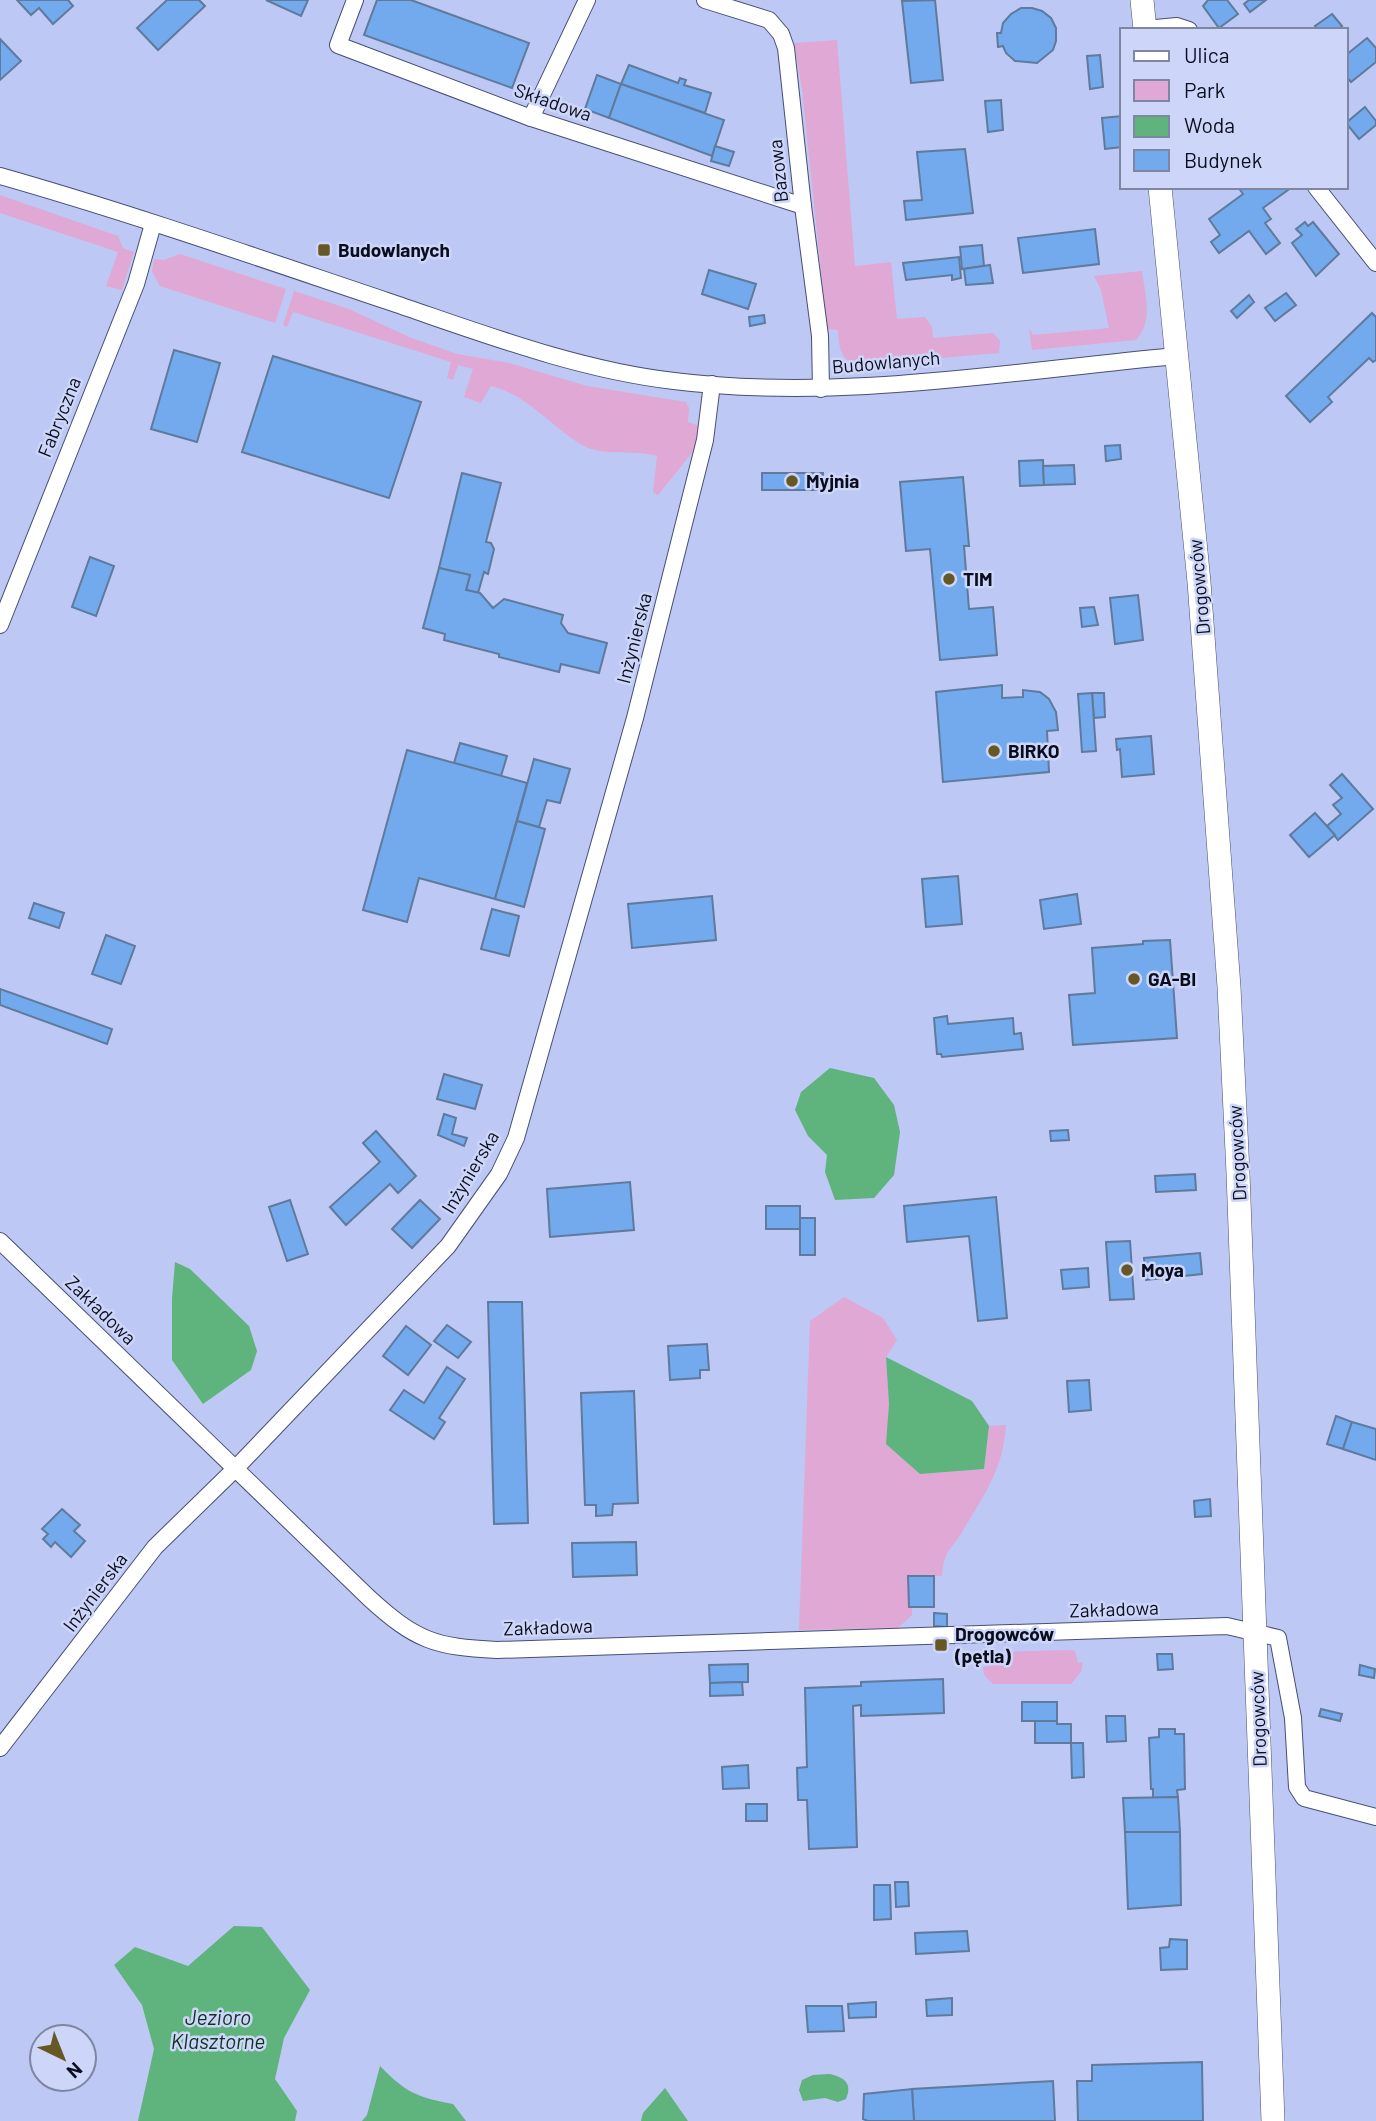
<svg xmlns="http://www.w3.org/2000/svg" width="1376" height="2121" font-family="Barlow,sans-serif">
	<rect width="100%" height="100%" fill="#bdc8f4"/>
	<g fill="#e0a8d4">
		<path d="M837,40L855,266L891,262L897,319L925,317L932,327L933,338L993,333L1000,341L999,353L857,365C840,360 839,346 838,330L827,329L802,89L794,43Z"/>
		<polygon points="0,195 118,236 123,248 134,252 122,290 106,286 118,252 0,213"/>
		<polygon points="180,254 286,289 275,323 160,286 152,271 154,259 164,260"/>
		<path d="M1142,271C1145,295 1154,321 1136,340L1032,350L1029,328L1033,335L1109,328L1101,290L1094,276Z"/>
		<path d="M294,291L349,309L409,337L457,354L509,363L587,386L686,402L689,408L688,422L699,426L696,446L691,454L658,495L653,492L657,456C634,449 602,457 582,445C552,427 526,394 491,386L481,403L464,397L473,369L458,365L453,380L447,378L451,362L293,312L287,327L283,325Z"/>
		<path d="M844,1297L883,1318L897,1340L886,1357L889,1404L887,1444L920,1474L984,1469L989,1426L1006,1425C1003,1470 984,1495 962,1532C950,1552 944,1550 942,1576H908V1607H912V1615L898,1628L799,1630L810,1321Z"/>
		<polygon points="1071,1650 1075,1651 1078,1663 1083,1662 1081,1672 1071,1684 993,1684 984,1675 983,1667 989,1666 996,1652"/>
	</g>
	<g fill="#5fb37d">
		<polygon points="830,1068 874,1078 894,1105 900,1132 894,1175 874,1198 835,1200 825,1172 827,1155 808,1136 795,1110 801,1092"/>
		<polygon points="175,1262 190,1269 249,1326 257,1351 251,1370 203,1404 172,1360 172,1299"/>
		<polygon points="886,1357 972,1401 989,1426 984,1469 920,1474 886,1444 889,1404"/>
		<polygon points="234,1926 262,1927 310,1990 284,2038 275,2079 297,2111 295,2121 138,2121 154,2049 142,2005 114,1965 135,1947 188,1966"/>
		<path d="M380,2066C406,2093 417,2097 453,2104L466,2121H362L367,2115Z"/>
		<path d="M829,2074C844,2077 853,2083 846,2099L838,2102L825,2098L803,2101L799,2090L802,2080L813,2075Z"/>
		<polygon points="665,2088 688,2121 641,2121 643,2113"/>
	</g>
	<g fill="#73aaed" stroke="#5f7a9c" stroke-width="2">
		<polygon points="17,0 68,0 73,6 53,24 39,8 31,15"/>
		<polygon points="167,0 199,0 205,6 158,50 137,28"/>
		<polygon points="266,0 308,0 301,16"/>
		<polygon points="377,0 411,0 529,43 512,88 364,35"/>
		<polygon points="935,0 943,80 911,83 902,1"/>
		<polygon points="1208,0 1227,0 1238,14 1219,28 1203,6"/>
		<polygon points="1249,0 1266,0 1250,12 1244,4"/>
		<polygon points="1021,8 1032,8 1042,11 1051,18 1056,28 1056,41 1053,50 1037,63 1015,61 1006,53 1003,46 998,47 997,33 1001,33 1003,23 1011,14"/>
		<polygon points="1332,14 1342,26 1338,30 1318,30 1315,26"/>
		<polygon points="1367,38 1376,48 1376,62 1351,82 1346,76 1346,55"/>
		<polygon points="0,39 21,61 0,80"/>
		<polygon points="1100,55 1103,87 1090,89 1087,56"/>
		<polygon points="629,65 678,83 680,78 686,80 684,85 711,93 705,113 621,84"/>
		<polygon points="597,75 621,84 609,118 585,109"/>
		<polygon points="621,84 724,120 712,156 609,118"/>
		<polygon points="1001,100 1003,130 988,132 985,101"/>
		<polygon points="1365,107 1376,121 1376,125 1359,139 1346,123"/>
		<polygon points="1122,116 1122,147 1105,149 1102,118"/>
		<polygon points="715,146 734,152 729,166 711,161"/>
		<polygon points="965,149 973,213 906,220 904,201 922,200 917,152"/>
		<polygon points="1238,187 1286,187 1288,190 1263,208 1271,219 1265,223 1280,243 1266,254 1249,231 1219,253 1211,242 1220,235 1209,219 1243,194"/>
		<polygon points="1305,222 1308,226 1313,222 1339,254 1316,276 1292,243 1302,235 1296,229"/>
		<polygon points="1095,229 1099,264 1023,273 1018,238"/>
		<polygon points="982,245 984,266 962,269 960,247"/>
		<polygon points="959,257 961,278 952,280 952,275 906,280 903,263"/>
		<polygon points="990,265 993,283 966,285 964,269"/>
		<polygon points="709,270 756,284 748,309 702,294"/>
		<polygon points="1286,293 1296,305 1275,321 1265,308"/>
		<polygon points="1249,295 1254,302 1237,318 1231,311"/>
		<polygon points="1372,313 1376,317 1376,360 1373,362 1369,358 1328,397 1332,402 1310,422 1286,396"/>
		<polygon points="764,315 765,323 750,326 749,317"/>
		<polygon points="174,350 220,363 197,442 151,429"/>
		<polygon points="273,356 421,402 389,498 242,452"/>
		<polygon points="1120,445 1121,459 1106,461 1105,446"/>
		<polygon points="1043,460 1044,485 1020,486 1019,461"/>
		<polygon points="1074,465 1075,484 1044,485 1043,466"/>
		<polygon points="462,473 501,483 486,542 491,543 494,549 488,574 484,572 478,593 466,590 470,575 439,568"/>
		<rect x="762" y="473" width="61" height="17"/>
		<polygon points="963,477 969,546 964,546 969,609 993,607 997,655 940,660 930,549 906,551 900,482"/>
		<polygon points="90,557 114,566 96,616 72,607"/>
		<polygon points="439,568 470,575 466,590 480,593 493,608 504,599 563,615 561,623 568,633 607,643 599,673 561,664 559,672 499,657 499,654 444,640 445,634 423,628"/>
		<polygon points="1138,595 1143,640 1115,644 1110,598"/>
		<polygon points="1094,607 1098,625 1082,627 1080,608"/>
		<polygon points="1002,685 1002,698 1023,697 1023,690 1040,692 1049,699 1056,712 1058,730 1047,731 1049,772 943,782 936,692"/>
		<polygon points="1092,693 1104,693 1105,717 1094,718"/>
		<polygon points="1092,693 1096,751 1082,752 1078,694"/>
		<polygon points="1151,736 1154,774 1122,777 1120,749 1117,750 1116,739"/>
		<polygon points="460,743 507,756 501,776 454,763"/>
		<polygon points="407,750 527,783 495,899 419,878 407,922 363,910"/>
		<polygon points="534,759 570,769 560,803 547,800 539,827 517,821"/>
		<polygon points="1342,774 1373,809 1338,840 1327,826 1341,814 1333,805 1342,798 1330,785"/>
		<polygon points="1315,813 1335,835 1309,857 1290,835"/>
		<polygon points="517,821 545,829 524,907 495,899"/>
		<polygon points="958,876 962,924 926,927 922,879"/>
		<polygon points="1077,894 1081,924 1044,929 1040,900"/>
		<polygon points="712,896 716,940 632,948 628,904"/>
		<polygon points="34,903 64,913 59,928 29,918"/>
		<polygon points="492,909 519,916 509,956 481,949"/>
		<polygon points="106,935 135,946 121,984 92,974"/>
		<polygon points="1170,940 1177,1038 1073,1045 1069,995 1095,993 1092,948 1143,944 1143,941"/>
		<polygon points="0,989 112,1029 107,1044 0,1005"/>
		<polygon points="947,1016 948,1024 1013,1018 1014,1034 1021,1033 1023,1049 942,1057 941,1054 937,1054 934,1018"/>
		<polygon points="444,1074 482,1085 475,1109 437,1099"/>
		<polygon points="444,1114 456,1118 452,1134 467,1138 464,1146 438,1135"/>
		<polygon points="1068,1130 1069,1140 1051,1141 1050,1131"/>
		<polygon points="376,1131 416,1176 398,1193 390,1184 346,1225 330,1207 380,1162 363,1143"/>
		<polygon points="1195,1174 1196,1190 1156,1192 1155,1176"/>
		<polygon points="630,1182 634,1230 550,1237 547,1189"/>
		<polygon points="996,1197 1007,1318 978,1321 969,1236 907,1242 904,1206"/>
		<polygon points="290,1200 308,1254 287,1261 269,1207"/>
		<polygon points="420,1200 440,1219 412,1248 392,1229"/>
		<rect x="766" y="1206" width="34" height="23"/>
		<rect x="800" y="1218" width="15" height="37"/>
		<polygon points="1130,1241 1134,1299 1110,1300 1106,1242"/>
		<polygon points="1200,1253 1202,1274 1146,1280 1144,1258"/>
		<polygon points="1088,1268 1089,1287 1063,1289 1061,1270"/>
		<polygon points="488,1302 522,1302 528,1523 494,1524"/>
		<polygon points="447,1325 471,1342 458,1358 434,1341"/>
		<polygon points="406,1326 431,1345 408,1375 383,1356"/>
		<polygon points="707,1344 709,1370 700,1370 700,1378 670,1380 668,1346"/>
		<polygon points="447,1367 465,1379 439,1418 445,1422 434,1439 390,1410 404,1390 424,1403"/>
		<polygon points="1089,1380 1091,1410 1069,1412 1067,1381"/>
		<polygon points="634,1391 638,1503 613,1504 612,1515 596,1516 596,1505 585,1505 581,1393"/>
		<polygon points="1336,1416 1352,1422 1343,1449 1327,1444"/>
		<polygon points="1352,1422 1376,1429 1376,1460 1343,1449"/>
		<polygon points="1210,1499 1211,1516 1195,1517 1194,1501"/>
		<polygon points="62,1509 80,1525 74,1531 85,1541 71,1557 55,1542 51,1547 43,1539 48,1534 42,1529"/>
		<polygon points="636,1542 637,1575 573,1577 572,1543"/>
		<polygon points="908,1576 934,1576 934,1607 909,1607"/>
		<polygon points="934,1613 947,1614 947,1627 934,1626"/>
		<polygon points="1157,1654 1172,1654 1173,1669 1158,1670"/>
		<polygon points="748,1664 748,1682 710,1683 709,1665"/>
		<polygon points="1360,1665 1375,1669 1374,1678 1359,1675"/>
		<polygon points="943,1679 944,1713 861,1716 861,1705 853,1706 857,1847 809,1849 807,1800 798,1800 797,1768 807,1767 805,1688 861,1686 861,1682"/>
		<polygon points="742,1682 743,1695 710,1696 710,1683"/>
		<rect x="1022" y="1702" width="35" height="19"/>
		<polygon points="1321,1709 1342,1714 1340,1721 1319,1716"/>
		<polygon points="1106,1716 1125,1716 1126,1741 1107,1742"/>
		<polygon points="1035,1721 1057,1721 1057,1724 1071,1724 1071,1743 1035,1743"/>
		<polygon points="1159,1729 1175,1729 1175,1734 1184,1734 1185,1789 1177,1790 1178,1797 1153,1798 1153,1789 1151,1789 1149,1738 1159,1737"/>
		<polygon points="1071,1743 1083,1743 1084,1777 1072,1778"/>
		<polygon points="748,1765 749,1788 723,1789 722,1767"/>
		<polygon points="1178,1797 1180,1832 1125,1832 1123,1798"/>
		<rect x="746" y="1804" width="21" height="17"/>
		<polygon points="1125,1832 1180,1832 1181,1905 1128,1909"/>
		<polygon points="895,1882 908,1882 909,1906 896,1907"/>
		<polygon points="874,1885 890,1885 891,1919 874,1920"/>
		<polygon points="967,1931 969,1951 916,1954 915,1933"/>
		<polygon points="1170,1939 1187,1940 1187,1969 1161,1970 1160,1948 1169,1947"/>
		<polygon points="952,1998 952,2015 927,2016 926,2000"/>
		<polygon points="876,2002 876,2017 849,2018 848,2004"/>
		<polygon points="806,2006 842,2006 844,2031 808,2032"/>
		<polygon points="1202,2062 1203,2121 1078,2121 1077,2081 1092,2081 1092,2065"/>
		<polygon points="1053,2081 1055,2121 914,2121 912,2089"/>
		<polygon points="912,2089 914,2121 868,2121 863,2119 864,2094"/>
	</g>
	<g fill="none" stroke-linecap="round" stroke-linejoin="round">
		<defs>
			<g id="street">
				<polyline points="355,0 338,45 531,118 803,206"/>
				<polyline points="705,0 769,20 781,34 786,48 803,206 820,336 821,389"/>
				<polyline points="1145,29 1177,26 1189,30"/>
				<polyline points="531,118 587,0"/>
				<path d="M0,176C130,213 259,258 387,301C479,332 577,370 674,381C841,402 1010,371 1177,356"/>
				<polyline points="1316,187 1376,263"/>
				<polyline points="0,625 136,284 153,224"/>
				<path d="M0,1241L369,1598C416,1641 435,1647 497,1650L1227,1626L1278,1638L1293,1718L1297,1787L1304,1798L1376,1817"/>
				<polyline points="0,1748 155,1547 235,1469 448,1246 499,1174 516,1138 635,718 705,440 712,384"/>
			</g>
			<g id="secondary">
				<polyline points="1142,0 1145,30"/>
				<polyline points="1160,187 1199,582 1229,987 1238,1173 1273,2121"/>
			</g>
		</defs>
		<use href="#street" stroke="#474f74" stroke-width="18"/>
		<use href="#secondary" stroke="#474f74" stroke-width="24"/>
		<use href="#street" stroke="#fff" stroke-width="16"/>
		<use href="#secondary" stroke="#fff" stroke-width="23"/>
	</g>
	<g fill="#665825" stroke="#cdd6f9" stroke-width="2.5">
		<rect x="317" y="243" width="14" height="14" rx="3.5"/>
		<circle cx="792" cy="481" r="7"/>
		<circle cx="949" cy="579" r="7"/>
		<circle cx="994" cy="751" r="7"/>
		<circle cx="1134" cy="979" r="7"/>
		<circle cx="1127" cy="1270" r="7"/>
		<rect x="934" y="1638" width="14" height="14" rx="3.5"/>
	</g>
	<g text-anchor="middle" stroke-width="5" stroke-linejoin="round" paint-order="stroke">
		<g font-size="19" fill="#0a0d1c" stroke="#cdd6f9">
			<text transform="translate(553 102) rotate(19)" y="7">Składowa</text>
			<text transform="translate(778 171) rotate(-96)" y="7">Bazowa</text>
			<text transform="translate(886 362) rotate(-5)" y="7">Budowlanych</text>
			<text transform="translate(59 417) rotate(-68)" y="7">Fabryczna</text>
			<text transform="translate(1199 587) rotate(-95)" y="7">Drogowców</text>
			<text transform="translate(634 638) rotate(-76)" y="7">Inżynierska</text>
			<text transform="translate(1237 1153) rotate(-93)" y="7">Drogowców</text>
			<text transform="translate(470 1172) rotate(-59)" y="7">Inżynierska</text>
			<text transform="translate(101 1310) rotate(44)" y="7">Zakładowa</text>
			<text transform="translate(95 1592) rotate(-53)" y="7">Inżynierska</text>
			<text transform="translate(1114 1609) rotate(-2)" y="7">Zakładowa</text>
			<text transform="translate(548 1627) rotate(-2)" y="7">Zakładowa</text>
			<text transform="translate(1258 1719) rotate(-92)" y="7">Drogowców</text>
		</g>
		<g font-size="19" font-weight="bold" fill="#0a0d1c" stroke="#cdd6f9" text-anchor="start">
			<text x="338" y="257">Budowlanych</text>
			<text x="806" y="488">Myjnia</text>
			<text x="963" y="586">TIM</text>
			<text x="1008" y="758">BIRKO</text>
			<text x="1148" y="986">GA-BI</text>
			<text x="1141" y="1277">Moya</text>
			<text x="955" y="1641">Drogowców<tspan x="955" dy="22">(pętla)</tspan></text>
		</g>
		<g font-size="21" font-style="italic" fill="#0f331d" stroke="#cdd6f9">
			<text x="218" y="2025">Jezioro<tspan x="218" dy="24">Klasztorne</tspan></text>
		</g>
	</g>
	<rect x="1120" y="28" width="228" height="161" fill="#cdd6f9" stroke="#7f86a1" stroke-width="2"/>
	<rect x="1134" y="51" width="35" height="10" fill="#ffffff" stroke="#7f86a1" stroke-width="2"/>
	<text x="1184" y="63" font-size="21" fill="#0a0d1c">Ulica</text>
	<rect x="1134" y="80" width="35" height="21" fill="#e0a8d4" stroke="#7f86a1" stroke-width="2"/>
	<text x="1184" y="98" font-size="21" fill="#0a0d1c">Park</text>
	<rect x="1134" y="116" width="35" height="21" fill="#5fb37d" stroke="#7f86a1" stroke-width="2"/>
	<text x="1184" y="133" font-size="21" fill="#0a0d1c">Woda</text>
	<rect x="1134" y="150" width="35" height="21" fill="#73aaed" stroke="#7f86a1" stroke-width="2"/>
	<text x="1184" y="168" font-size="21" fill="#0a0d1c">Budynek</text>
	<g transform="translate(63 2058) rotate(137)"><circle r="33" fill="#cdd6f9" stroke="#7f86a1" stroke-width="2"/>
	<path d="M0-5L12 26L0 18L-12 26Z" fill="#665825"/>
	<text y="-10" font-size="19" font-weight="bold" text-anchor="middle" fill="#0a0d1c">N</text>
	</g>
</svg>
